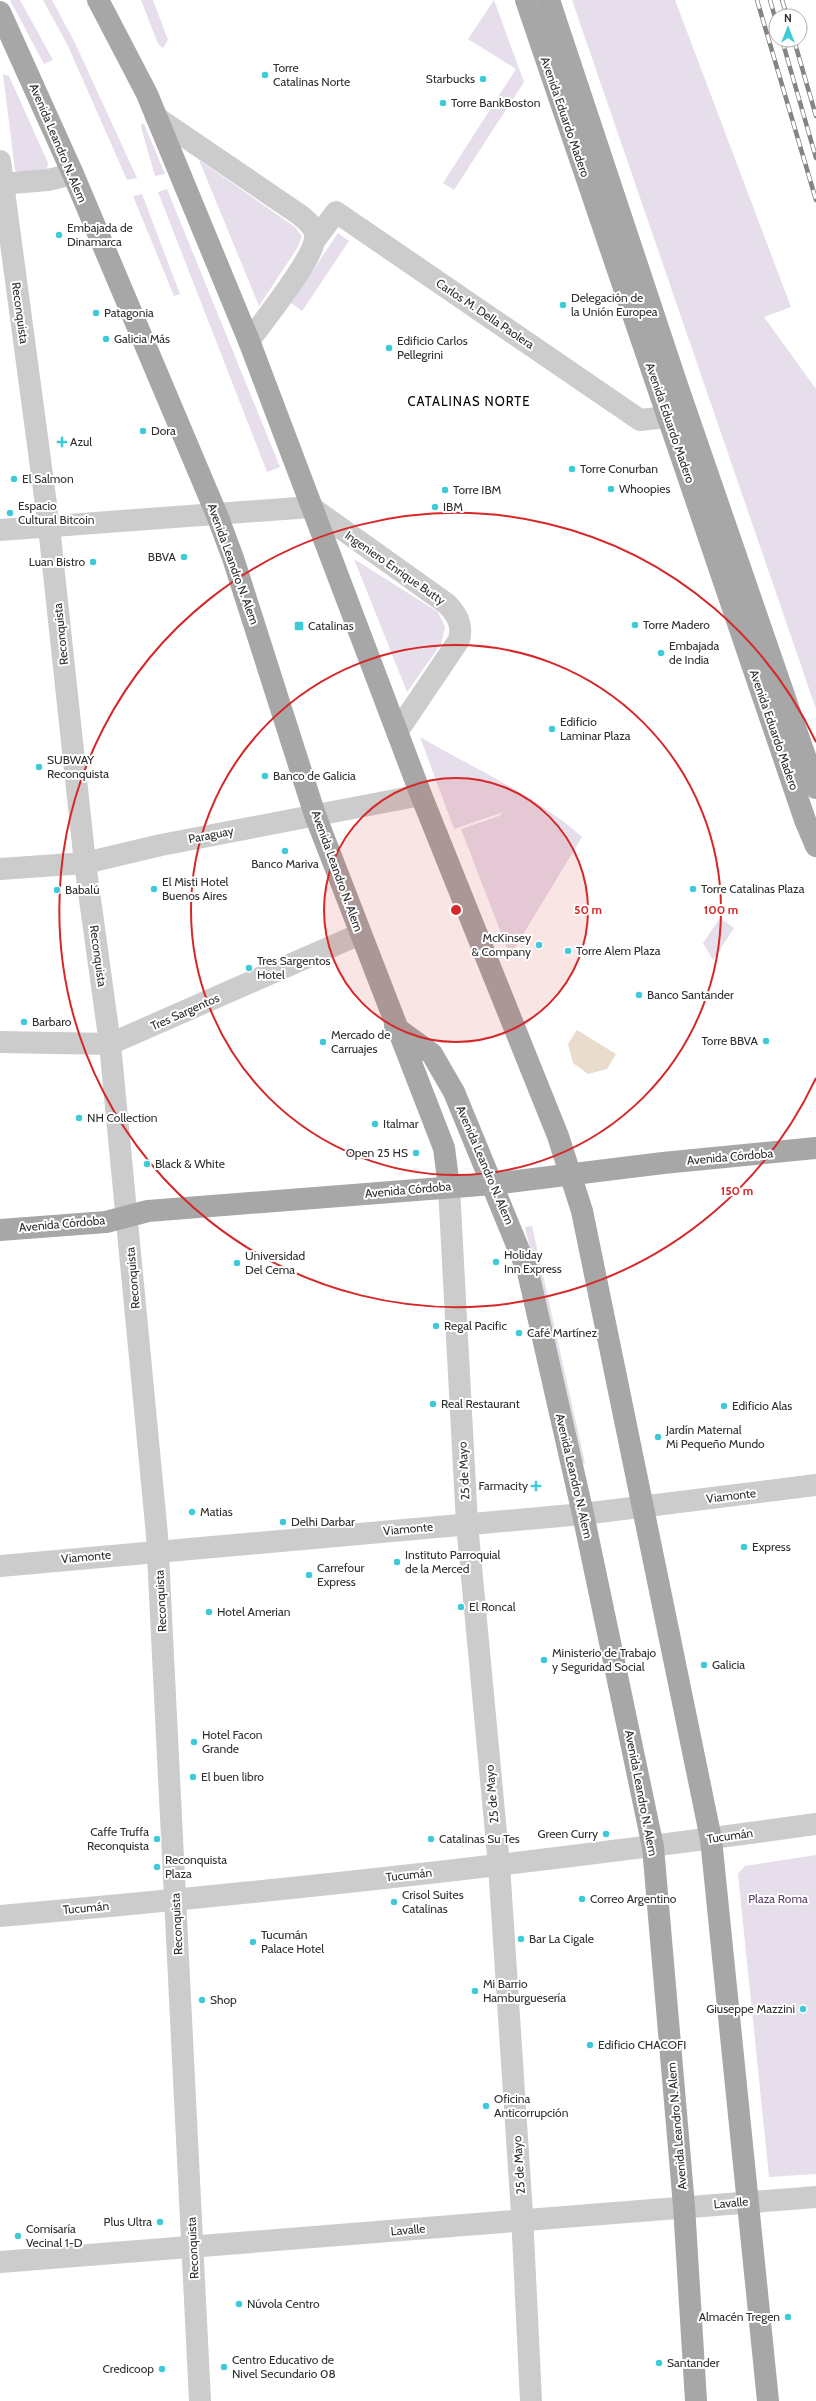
<svg xmlns="http://www.w3.org/2000/svg" width="816" height="2401" font-family="Cabin,sans-serif">
	<rect width="100%" height="100%" fill="#fff"/>
	<g fill="#e6deeb">
		<polygon points="10,0 20,0 53,60 44,64"/>
		<polygon points="43,0 52,0 75,43 137,178 127,180 68,46"/>
		<polygon points="141,0 153,0 168,40 163,48 158,44"/>
		<polygon points="494,0 524,82 454,190 443,183 516,69 468,39"/>
		<polygon points="572,0 675,0 791,307 764,317 816,389 816,709"/>
		<polygon points="3,74 9,76 48,163 47,171 17,172 15,170"/>
		<polygon points="142,123 144,124 165,174 155,176 141,127"/>
		<polygon points="199,160 295,227 302,236 298,247 259,306"/>
		<polygon points="167,189 280,467 267,472 158,192"/>
		<polygon points="142,194 180,294 174,296 133,196"/>
		<polygon points="338,233 349,241 302,311 291,303"/>
		<polygon points="354,559 438,612 445,627 441,644 407,692"/>
		<path d="M420,737C472,767 538,797 582,837L510,956L461,829L499,816L503,812L454,829Z"/>
		<polygon points="720,918 734,928 713,960 703,943"/>
		<polygon points="532,1226 585,1463 580,1464 525,1227"/>
		<polygon points="816,1855 816,2174 769,2177 738,1874 745,1866"/>
	</g>
	<polygon fill="#e9dccc" points="577,1030 616,1054 607,1069 588,1074 573,1063 568,1044"/>
	<g fill="none" stroke-linecap="round" stroke-linejoin="round">
		<g stroke="#ccc" stroke-width="22">
			<path d="M156,117L300,215C306,220 314,226 315,234C318,255 263,321 249,341"/>
			<polyline points="0,161 49,527 85,863 110,1044 157,1535 200,2401"/>
			<polyline points="0,184 48,180 73,174"/>
			<polyline points="315,240 336,212 640,420 667,417"/>
			<path d="M0,530L311,507L447,604C457,615 463,624 459,640L397,732"/>
			<polyline points="0,869 85,863 161,845 421,795"/>
			<polyline points="0,1042 110,1044 360,934"/>
			<polyline points="449,1187 467,1524 499,1865 522,2214 531,2401"/>
			<polyline points="0,1566 583,1514 816,1485"/>
			<path d="M0,1916C273,1892 545,1862 816,1824"/>
			<polyline points="0,2262 816,2197"/>
		</g>
		<g stroke="#a7a7a7" stroke-width="22">
			<polyline points="98,0 147,94 249,341 421,795 558,1136 582,1211 711,1839 768,2401"/>
			<polyline points="526,0 805,820 816,846"/>
			<polyline points="549,0 677,385 816,788"/>
			<polyline points="0,12 73,174 217,515 233,558 315,815 444,1148 449,1187"/>
			<polyline points="395,1027 432,1054 454,1092 528,1272 583,1514 653,1847 684,2206 696,2401"/>
			<polyline points="0,1230 106,1222 148,1211 493,1184 663,1163 816,1148"/>
		</g>
		<defs>
			<g id="rail">
				<polyline points="757,0 816,200"/>
				<polyline points="770,0 776,21"/>
				<polyline points="782,0 787,16"/>
				<polyline points="782,40 816,158"/>
				<polyline points="794,40 816,116"/>
			</g>
		</defs>
		<use href="#rail" stroke="#848484" stroke-width="4.5"/>
		<use href="#rail" stroke="#fff" stroke-width="3" stroke-dasharray="9" stroke-linecap="butt"/>
	</g>
	<circle cx="456" cy="910" r="132" fill="#d62828" fill-opacity=".12"/>
	<g fill="none" stroke="#d62828" stroke-width="2">
		<circle cx="456" cy="910" r="132"/>
		<circle cx="456" cy="910" r="265"/>
		<path d="M816 1078A397 397 0 1 1 816 742"/>
	</g>
	<g fill="#3fcad8" stroke="#fff" stroke-width="1.5">
		<circle cx="265" cy="75" r="4"/>
		<circle cx="483" cy="79" r="4"/>
		<circle cx="443" cy="103" r="4"/>
		<circle cx="59" cy="235" r="4"/>
		<circle cx="563" cy="305" r="4"/>
		<circle cx="96" cy="313" r="4"/>
		<circle cx="106" cy="339" r="4"/>
		<circle cx="389" cy="348" r="4"/>
		<circle cx="143" cy="431" r="4"/>
		<path d="M60 436h4v4h4v4h-4v4h-4v-4h-4v-4h4z"/>
		<circle cx="572" cy="469" r="4"/>
		<circle cx="14" cy="479" r="4"/>
		<circle cx="611" cy="489" r="4"/>
		<circle cx="445" cy="490" r="4"/>
		<circle cx="435" cy="507" r="4"/>
		<circle cx="10" cy="513" r="4"/>
		<circle cx="184" cy="557" r="4"/>
		<circle cx="93" cy="562" r="4"/>
		<circle cx="635" cy="625" r="4"/>
		<rect x="294" y="621" width="10" height="10" rx="2"/>
		<circle cx="661" cy="653" r="4"/>
		<circle cx="552" cy="729" r="4"/>
		<circle cx="39" cy="767" r="4"/>
		<circle cx="265" cy="776" r="4"/>
		<circle cx="285" cy="851" r="4"/>
		<circle cx="154" cy="889" r="4"/>
		<circle cx="693" cy="889" r="4"/>
		<circle cx="57" cy="890" r="4"/>
		<circle cx="539" cy="945" r="4"/>
		<circle cx="568" cy="951" r="4"/>
		<circle cx="249" cy="968" r="4"/>
		<circle cx="639" cy="995" r="4"/>
		<circle cx="24" cy="1022" r="4"/>
		<circle cx="766" cy="1041" r="4"/>
		<circle cx="323" cy="1042" r="4"/>
		<circle cx="79" cy="1118" r="4"/>
		<circle cx="375" cy="1124" r="4"/>
		<circle cx="416" cy="1153" r="4"/>
		<circle cx="147" cy="1164" r="4"/>
		<circle cx="496" cy="1262" r="4"/>
		<circle cx="237" cy="1263" r="4"/>
		<circle cx="436" cy="1326" r="4"/>
		<circle cx="519" cy="1333" r="4"/>
		<circle cx="433" cy="1404" r="4"/>
		<circle cx="724" cy="1406" r="4"/>
		<circle cx="658" cy="1437" r="4"/>
		<path d="M534 1480h4v4h4v4h-4v4h-4v-4h-4v-4h4z"/>
		<circle cx="192" cy="1512" r="4"/>
		<circle cx="283" cy="1522" r="4"/>
		<circle cx="744" cy="1547" r="4"/>
		<circle cx="397" cy="1562" r="4"/>
		<circle cx="309" cy="1575" r="4"/>
		<circle cx="461" cy="1607" r="4"/>
		<circle cx="209" cy="1612" r="4"/>
		<circle cx="544" cy="1660" r="4"/>
		<circle cx="704" cy="1665" r="4"/>
		<circle cx="194" cy="1742" r="4"/>
		<circle cx="193" cy="1777" r="4"/>
		<circle cx="606" cy="1834" r="4"/>
		<circle cx="157" cy="1839" r="4"/>
		<circle cx="431" cy="1839" r="4"/>
		<circle cx="157" cy="1867" r="4"/>
		<circle cx="582" cy="1899" r="4"/>
		<circle cx="394" cy="1902" r="4"/>
		<circle cx="521" cy="1939" r="4"/>
		<circle cx="253" cy="1942" r="4"/>
		<circle cx="475" cy="1991" r="4"/>
		<circle cx="202" cy="2000" r="4"/>
		<circle cx="803" cy="2009" r="4"/>
		<circle cx="590" cy="2045" r="4"/>
		<circle cx="486" cy="2106" r="4"/>
		<circle cx="160" cy="2222" r="4"/>
		<circle cx="18" cy="2236" r="4"/>
		<circle cx="239" cy="2304" r="4"/>
		<circle cx="788" cy="2317" r="4"/>
		<circle cx="659" cy="2363" r="4"/>
		<circle cx="224" cy="2367" r="4"/>
		<circle cx="162" cy="2369" r="4"/>
	</g>
	<g text-anchor="middle" stroke-width="4" stroke-linejoin="round" paint-order="stroke">
		<g font-size="12" fill="#2f2f2f" stroke="#fff" text-anchor="start">
			<text x="273" y="72">Torre<tspan x="273" dy="14">Catalinas Norte</tspan></text>
			<text x="475" y="83" text-anchor="end">Starbucks</text>
			<text x="451" y="107">Torre BankBoston</text>
			<text x="67" y="232">Embajada de<tspan x="67" dy="14">Dinamarca</tspan></text>
			<text x="571" y="302">Delegación de<tspan x="571" dy="14">la Unión Europea</tspan></text>
			<text x="104" y="317">Patagonia</text>
			<text x="114" y="343">Galicia Más</text>
			<text x="397" y="345">Edificio Carlos<tspan x="397" dy="14">Pellegrini</tspan></text>
			<text x="151" y="435">Dora</text>
			<text x="70" y="446">Azul</text>
			<text x="580" y="473">Torre Conurban</text>
			<text x="22" y="483">El Salmon</text>
			<text x="619" y="493">Whoopies</text>
			<text x="453" y="494">Torre IBM</text>
			<text x="18" y="510">Espacio<tspan x="18" dy="14">Cultural Bitcoin</tspan></text>
			<text x="443" y="511">IBM</text>
			<text x="176" y="561" text-anchor="end">BBVA</text>
			<text x="85" y="566" text-anchor="end">Luan Bistro</text>
			<text x="643" y="629">Torre Madero</text>
			<text x="308" y="630">Catalinas</text>
			<text x="669" y="650">Embajada<tspan x="669" dy="14">de India</tspan></text>
			<text x="560" y="726">Edificio<tspan x="560" dy="14">Laminar Plaza</tspan></text>
			<text x="47" y="764">SUBWAY<tspan x="47" dy="14">Reconquista</tspan></text>
			<text x="273" y="780">Banco de Galicia</text>
			<text x="285" y="868" text-anchor="middle">Banco Mariva</text>
			<text x="162" y="886">El Misti Hotel<tspan x="162" dy="14">Buenos Aires</tspan></text>
			<text x="701" y="893">Torre Catalinas Plaza</text>
			<text x="65" y="894">Babalú</text>
			<text x="531" y="942" text-anchor="end">McKinsey<tspan x="531" dy="14">&amp; Company</tspan></text>
			<text x="576" y="955">Torre Alem Plaza</text>
			<text x="257" y="965">Tres Sargentos<tspan x="257" dy="14">Hotel</tspan></text>
			<text x="647" y="999">Banco Santander</text>
			<text x="32" y="1026">Barbaro</text>
			<text x="331" y="1039">Mercado de<tspan x="331" dy="14">Carruajes</tspan></text>
			<text x="758" y="1045" text-anchor="end">Torre BBVA</text>
			<text x="87" y="1122">NH Collection</text>
			<text x="383" y="1128">Italmar</text>
			<text x="408" y="1157" text-anchor="end">Open 25 HS</text>
			<text x="155" y="1168">Black &amp; White</text>
			<text x="504" y="1259">Holiday<tspan x="504" dy="14">Inn Express</tspan></text>
			<text x="245" y="1260">Universidad<tspan x="245" dy="14">Del Cema</tspan></text>
			<text x="444" y="1330">Regal Pacific</text>
			<text x="527" y="1337">Café Martínez</text>
			<text x="441" y="1408">Real Restaurant</text>
			<text x="732" y="1410">Edificio Alas</text>
			<text x="666" y="1434">Jardín Maternal<tspan x="666" dy="14">Mi Pequeño Mundo</tspan></text>
			<text x="528" y="1490" text-anchor="end">Farmacity</text>
			<text x="200" y="1516">Matias</text>
			<text x="291" y="1526">Delhi Darbar</text>
			<text x="752" y="1551">Express</text>
			<text x="405" y="1559">Instituto Parroquial<tspan x="405" dy="14">de la Merced</tspan></text>
			<text x="317" y="1572">Carrefour<tspan x="317" dy="14">Express</tspan></text>
			<text x="469" y="1611">El Roncal</text>
			<text x="217" y="1616">Hotel Amerian</text>
			<text x="552" y="1657">Ministerio de Trabajo<tspan x="552" dy="14">y Seguridad Social</tspan></text>
			<text x="712" y="1669">Galicia</text>
			<text x="202" y="1739">Hotel Facon<tspan x="202" dy="14">Grande</tspan></text>
			<text x="201" y="1781">El buen libro</text>
			<text x="149" y="1836" text-anchor="end">Caffe Truffa<tspan x="149" dy="14">Reconquista</tspan></text>
			<text x="598" y="1838" text-anchor="end">Green Curry</text>
			<text x="439" y="1843">Catalinas Su Tes</text>
			<text x="165" y="1864">Reconquista<tspan x="165" dy="14">Plaza</tspan></text>
			<text x="402" y="1899">Crisol Suites<tspan x="402" dy="14">Catalinas</tspan></text>
			<text x="590" y="1903">Correo Argentino</text>
			<text x="261" y="1939">Tucumán<tspan x="261" dy="14">Palace Hotel</tspan></text>
			<text x="529" y="1943">Bar La Cigale</text>
			<text x="483" y="1988">Mi Barrio<tspan x="483" dy="14">Hamburguesería</tspan></text>
			<text x="210" y="2004">Shop</text>
			<text x="795" y="2013" text-anchor="end">Giuseppe Mazzini</text>
			<text x="598" y="2049">Edificio CHACOFI</text>
			<text x="494" y="2103">Oficina<tspan x="494" dy="14">Anticorrupción</tspan></text>
			<text x="152" y="2226" text-anchor="end">Plus Ultra</text>
			<text x="26" y="2233">Comisaría<tspan x="26" dy="14">Vecinal 1-D</tspan></text>
			<text x="247" y="2308">Núvola Centro</text>
			<text x="780" y="2321" text-anchor="end">Almacén Tregen</text>
			<text x="232" y="2364">Centro Educativo de<tspan x="232" dy="14">Nivel Secundario 08</tspan></text>
			<text x="667" y="2367">Santander</text>
			<text x="154" y="2373" text-anchor="end">Credicoop</text>
		</g>
		<g font-size="12" fill="#2f2f2f" stroke="#fff">
			<text transform="translate(565 117) rotate(71)" y="4">Avenida Eduardo Madero</text>
			<text transform="translate(58 143) rotate(67)" y="4">Avenida Leandro N. Alem</text>
			<text transform="translate(20 313) rotate(82)" y="4">Reconquista</text>
			<text transform="translate(485 314) rotate(34)" y="4">Carlos M. Della Paolera</text>
			<text transform="translate(670 423) rotate(71)" y="4">Avenida Eduardo Madero</text>
			<text transform="translate(233 564) rotate(70)" y="4">Avenida Leandro N. Alem</text>
			<text transform="translate(395 568) rotate(35)" y="4">Ingeniero Enrique Butty</text>
			<text transform="translate(61 634) rotate(-96)" y="4">Reconquista</text>
			<text transform="translate(774 730) rotate(71)" y="4">Avenida Eduardo Madero</text>
			<text transform="translate(211 835) rotate(-11)" y="4">Paraguay</text>
			<text transform="translate(337 871) rotate(70)" y="4">Avenida Leandro N. Alem</text>
			<text transform="translate(98 956) rotate(82)" y="4">Reconquista</text>
			<text transform="translate(185 1012) rotate(-24)" y="4">Tres Sargentos</text>
			<text transform="translate(730 1157) rotate(-5)" y="4">Avenida Córdoba</text>
			<text transform="translate(485 1165) rotate(67)" y="4">Avenida Leandro N. Alem</text>
			<text transform="translate(408 1190) rotate(-5)" y="4">Avenida Córdoba</text>
			<text transform="translate(62 1224) rotate(-5)" y="4">Avenida Córdoba</text>
			<text transform="translate(133 1278) rotate(-95)" y="4">Reconquista</text>
			<text transform="translate(464 1471) rotate(-93)" y="4">25 de Mayo</text>
			<text transform="translate(574 1476) rotate(77)" y="4">Avenida Leandro N. Alem</text>
			<text transform="translate(731 1496) rotate(-7)" y="4">Viamonte</text>
			<text transform="translate(408 1529) rotate(-5)" y="4">Viamonte</text>
			<text transform="translate(86 1557) rotate(-5)" y="4">Viamonte</text>
			<text transform="translate(161 1601) rotate(-93)" y="4">Reconquista</text>
			<text transform="translate(641 1793) rotate(79)" y="4">Avenida Leandro N. Alem</text>
			<text transform="translate(492 1794) rotate(-95)" y="4">25 de Mayo</text>
			<text transform="translate(730 1836) rotate(-8)" y="4">Tucumán</text>
			<text transform="translate(409 1875) rotate(-6)" y="4">Tucumán</text>
			<text transform="translate(86 1908) rotate(-5)" y="4">Tucumán</text>
			<text transform="translate(177 1924) rotate(-93)" y="4">Reconquista</text>
			<text transform="translate(677 2126) rotate(-95)" y="4">Avenida Leandro N. Alem</text>
			<text transform="translate(519 2165) rotate(-94)" y="4">25 de Mayo</text>
			<text transform="translate(731 2203) rotate(-5)" y="4">Lavalle</text>
			<text transform="translate(408 2230) rotate(-5)" y="4">Lavalle</text>
			<text transform="translate(193 2248) rotate(-93)" y="4">Reconquista</text>
		</g>
		<g font-size="12" fill="#5b4067" stroke="#fff">
			<text x="778" y="1903">Plaza Roma</text>
		</g>
		<g font-size="13" letter-spacing="1" fill="#000" stroke="#fff">
			<text x="469" y="406">CATALINAS NORTE</text>
		</g>
	</g>
	<circle cx="456" cy="910" r="6" fill="#d62828" stroke="#fff" stroke-width="2"/>
	<g font-size="12" text-anchor="middle" font-weight="bold" fill="#d62828" stroke="#fff" stroke-width="4" stroke-linejoin="round" paint-order="stroke">
		<text x="588" y="914">50 m</text>
		<text x="721" y="914">100 m</text>
		<text x="737" y="1195">150 m</text>
	</g>
	<g transform="translate(788 28)"><circle r="19" fill="#ffffff" stroke="#acacac"/>
	<path d="M0-3L7 15L0 10L-7 15Z" fill="#3fcad8"/>
	<text y="-6" font-size="11" font-weight="bold" text-anchor="middle" fill="#2f2f2f">N</text>
	</g>
</svg>
